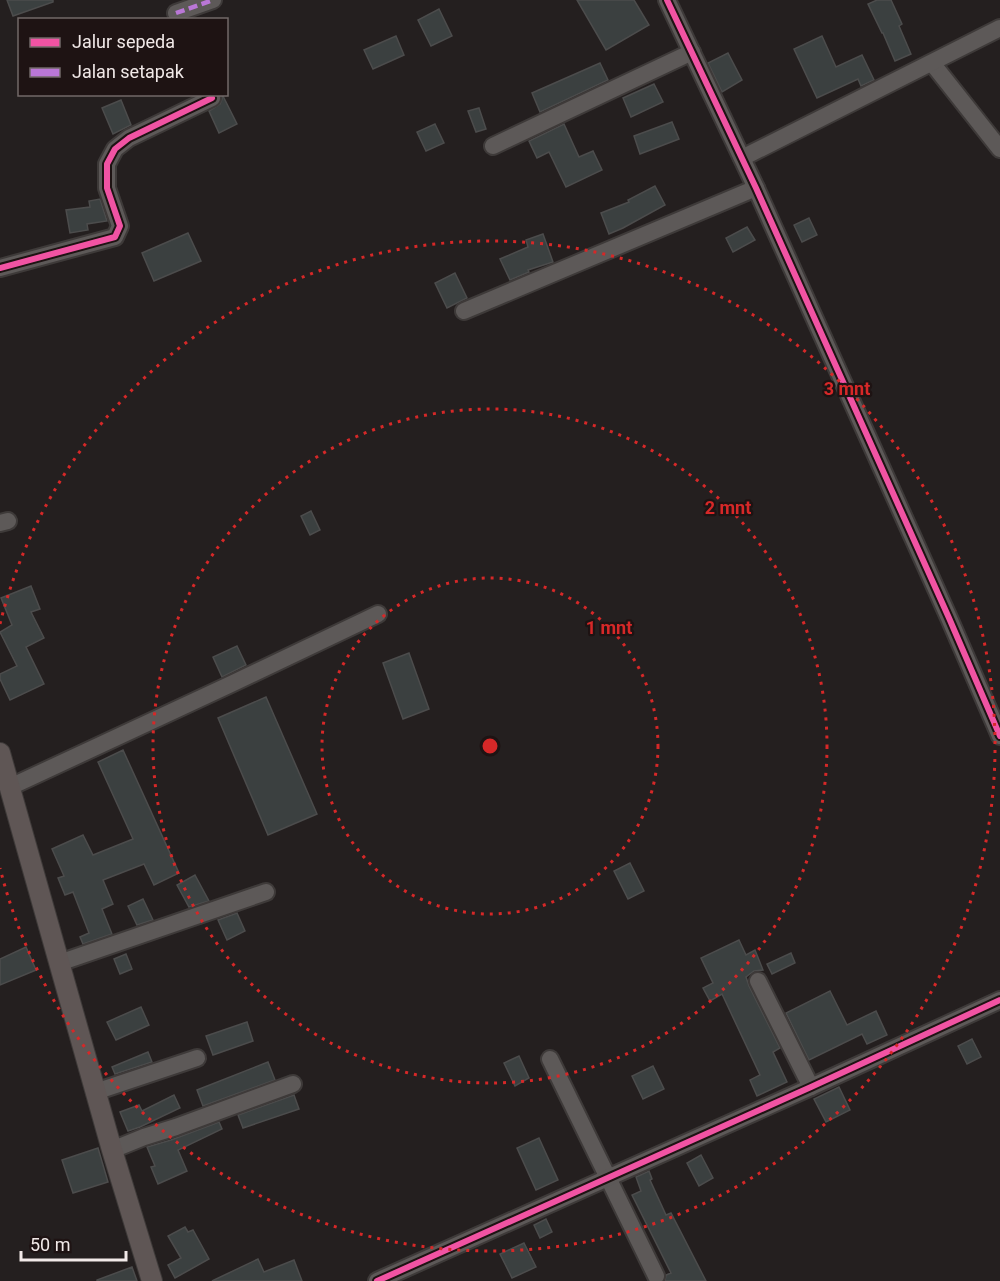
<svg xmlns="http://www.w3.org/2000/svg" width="1000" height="1281" font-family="Roboto,sans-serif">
	<rect width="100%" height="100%" fill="#241f1f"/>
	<g fill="#3b4040" stroke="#4c4c4c" stroke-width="1.5">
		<polygon points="7,0 53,0 53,2 13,16"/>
		<polygon points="577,0 634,0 649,25 606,50"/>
		<polygon points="877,0 891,0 902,24 899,26 911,54 895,61 883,33 882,33 868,4"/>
		<polygon points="439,9 452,36 431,46 418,20"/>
		<polygon points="396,36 404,55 373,69 364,50"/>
		<polygon points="822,36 836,67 862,55 874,80 861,86 858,79 817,98 794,49"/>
		<polygon points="728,53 742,80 722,92 708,63"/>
		<polygon points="600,63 608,80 540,112 532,93"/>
		<polygon points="654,84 663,102 631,117 623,98"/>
		<polygon points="222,94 237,124 219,133 209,111 220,104 222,99"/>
		<polygon points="121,100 131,125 113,134 102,108"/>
		<polygon points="479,108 486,129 476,132 468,111"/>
		<polygon points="672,122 679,139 640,154 634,136"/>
		<polygon points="435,124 444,143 426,151 417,132"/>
		<polygon points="564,124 579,157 593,151 602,170 566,187 549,152 537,158 529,141"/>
		<polygon points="655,186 665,205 623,228 609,234 601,213 629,202 628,200"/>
		<polygon points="100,199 107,221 87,224 88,230 70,233 66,210 90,207 89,201"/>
		<polygon points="809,218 817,235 802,242 794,225"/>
		<polygon points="747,227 755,240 733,252 726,238"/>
		<polygon points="188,233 201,261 154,281 142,253"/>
		<polygon points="543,234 553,262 528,270 529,272 510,280 500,259 528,247 526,240"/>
		<polygon points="455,273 467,298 447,308 435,283"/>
		<polygon points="311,511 320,530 310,535 301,516"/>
		<polygon points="31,586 40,609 31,612 44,638 26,647 44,684 10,700 0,679 0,674 17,666 0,632 12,625 1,598"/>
		<polygon points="237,646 246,665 222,677 213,657"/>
		<polygon points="409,653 429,709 403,719 383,663"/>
		<polygon points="266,697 317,814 268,835 218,718"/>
		<polygon points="123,750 179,873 154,885 144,864 103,880 113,904 102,909 112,934 83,944 80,937 89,933 73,892 65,895 58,878 64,876 52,849 83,835 93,855 133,839 98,762"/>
		<polygon points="630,863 644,891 628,899 614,871"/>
		<polygon points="195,875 209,901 189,907 177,885"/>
		<polygon points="143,899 153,920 137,925 128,906"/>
		<polygon points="237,913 245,931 227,940 218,920"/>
		<polygon points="739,940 746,955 755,950 763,970 754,971 746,977 749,986 780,1048 773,1052 787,1082 757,1096 750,1080 760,1075 722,994 710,1001 703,988 713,983 701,958"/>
		<polygon points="26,947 36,970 0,985 0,959"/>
		<polygon points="791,953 795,963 772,974 767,964"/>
		<polygon points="126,954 132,969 120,974 114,959"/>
		<polygon points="830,991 847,1025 876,1011 887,1035 867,1044 862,1034 809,1060 786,1013"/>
		<polygon points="141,1007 149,1025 116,1040 107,1022"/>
		<polygon points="247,1022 253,1041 213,1055 206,1036"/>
		<polygon points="972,1039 981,1057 967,1064 958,1046"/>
		<polygon points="148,1052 152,1062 115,1074 112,1067"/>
		<polygon points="519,1056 529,1078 515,1086 504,1063"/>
		<polygon points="268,1062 275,1080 203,1106 197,1090"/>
		<polygon points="653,1066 664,1089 643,1099 632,1076"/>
		<polygon points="839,1087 850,1110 826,1122 814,1099"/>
		<polygon points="174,1095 180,1108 140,1127 128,1131 120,1112 139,1105 142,1111"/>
		<polygon points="294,1095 299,1109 243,1128 238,1115"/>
		<polygon points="219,1122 222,1129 178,1150 187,1171 158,1184 151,1167 155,1166 147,1147 171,1140"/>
		<polygon points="539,1138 558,1180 536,1190 517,1148"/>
		<polygon points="98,1148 108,1182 73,1193 62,1160"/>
		<polygon points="701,1155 713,1178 699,1186 687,1163"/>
		<polygon points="649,1171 652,1179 650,1180 666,1215 671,1213 706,1281 665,1281 666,1275 671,1273 632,1195 641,1191 636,1177"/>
		<polygon points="546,1219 552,1232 540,1238 534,1225"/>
		<polygon points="185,1227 188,1232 193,1230 209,1259 175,1278 168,1265 181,1258 168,1236"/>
		<polygon points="524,1243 536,1267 512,1278 500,1254"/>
		<polygon points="258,1259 264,1272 294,1260 302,1281 212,1281"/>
		<polygon points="132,1267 137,1281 97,1281 97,1280"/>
	</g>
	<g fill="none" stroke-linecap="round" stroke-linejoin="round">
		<defs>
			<g id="minor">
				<polyline points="667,0 756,188 949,618 1000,736"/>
				<polyline points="176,13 213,0"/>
				<polyline points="932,63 1000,149"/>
				<polyline points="493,146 692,52"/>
				<polyline points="742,158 1000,28"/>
				<polyline points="0,268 115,237 120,226 107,188 107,164 115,149 129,138 212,98"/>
				<polyline points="464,311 756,188"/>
				<polyline points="0,523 8,521"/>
				<polyline points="10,787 229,685 378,614"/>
				<polyline points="59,963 266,892"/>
				<polyline points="758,981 811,1087"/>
				<polyline points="550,1059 656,1276"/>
				<polyline points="95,1092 197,1058"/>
				<polyline points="112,1150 144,1137 176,1127 293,1084"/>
				<polyline points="377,1281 811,1087 1000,1000"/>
			</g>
			<polyline id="major" points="0,753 112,1150 152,1281"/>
		</defs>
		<use href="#minor" stroke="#3e3a39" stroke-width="20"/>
		<use href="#major" stroke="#3e3a39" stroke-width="22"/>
		<use href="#minor" stroke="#5d5958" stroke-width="16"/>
		<use href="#major" stroke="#5f5655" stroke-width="20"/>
		<polyline stroke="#ba77d6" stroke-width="4.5" stroke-dasharray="9 4.5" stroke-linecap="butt" points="176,13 213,0"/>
		<defs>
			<g id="cycleway">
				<polyline points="667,0 756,188 949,618 1000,736"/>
				<polyline points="0,268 115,237 120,226 107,188 107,164 115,149 129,138 212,98"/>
				<polyline points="377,1281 811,1087 1000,1000"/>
			</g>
		</defs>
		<use href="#cycleway" stroke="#1e1313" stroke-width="10"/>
		<use href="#cycleway" stroke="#f153a3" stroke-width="6"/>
	</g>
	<g fill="none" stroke="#d62828" stroke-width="3" stroke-dasharray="3 6">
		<circle cx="490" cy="746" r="168"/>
		<circle cx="490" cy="746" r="337"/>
		<path d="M0 624A505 505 0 1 1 0 868"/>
	</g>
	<circle cx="490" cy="746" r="9" fill="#d62828" stroke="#1e1313" stroke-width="3"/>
	<g font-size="18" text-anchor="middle" font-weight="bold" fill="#d62828" stroke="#1e1313" stroke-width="4.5" stroke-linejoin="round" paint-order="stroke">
		<text x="847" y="395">3 mnt</text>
		<text x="728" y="514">2 mnt</text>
		<text x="609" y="634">1 mnt</text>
	</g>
	<rect x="18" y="18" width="210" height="78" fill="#1e1313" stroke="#726968" stroke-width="1.5"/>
	<rect x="30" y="38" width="30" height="9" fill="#f153a3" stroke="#726968" stroke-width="1.5"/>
	<text x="72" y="48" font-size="18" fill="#f1e9e8">Jalur sepeda</text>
	<rect x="30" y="68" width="30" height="9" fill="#ba77d6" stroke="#726968" stroke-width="1.5"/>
	<text x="72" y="78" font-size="18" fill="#f1e9e8">Jalan setapak</text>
	<path d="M21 1251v9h105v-9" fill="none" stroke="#f1e9e8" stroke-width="3"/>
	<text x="30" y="1251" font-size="18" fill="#f1e9e8" stroke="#1e1313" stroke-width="4.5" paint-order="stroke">50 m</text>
</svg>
